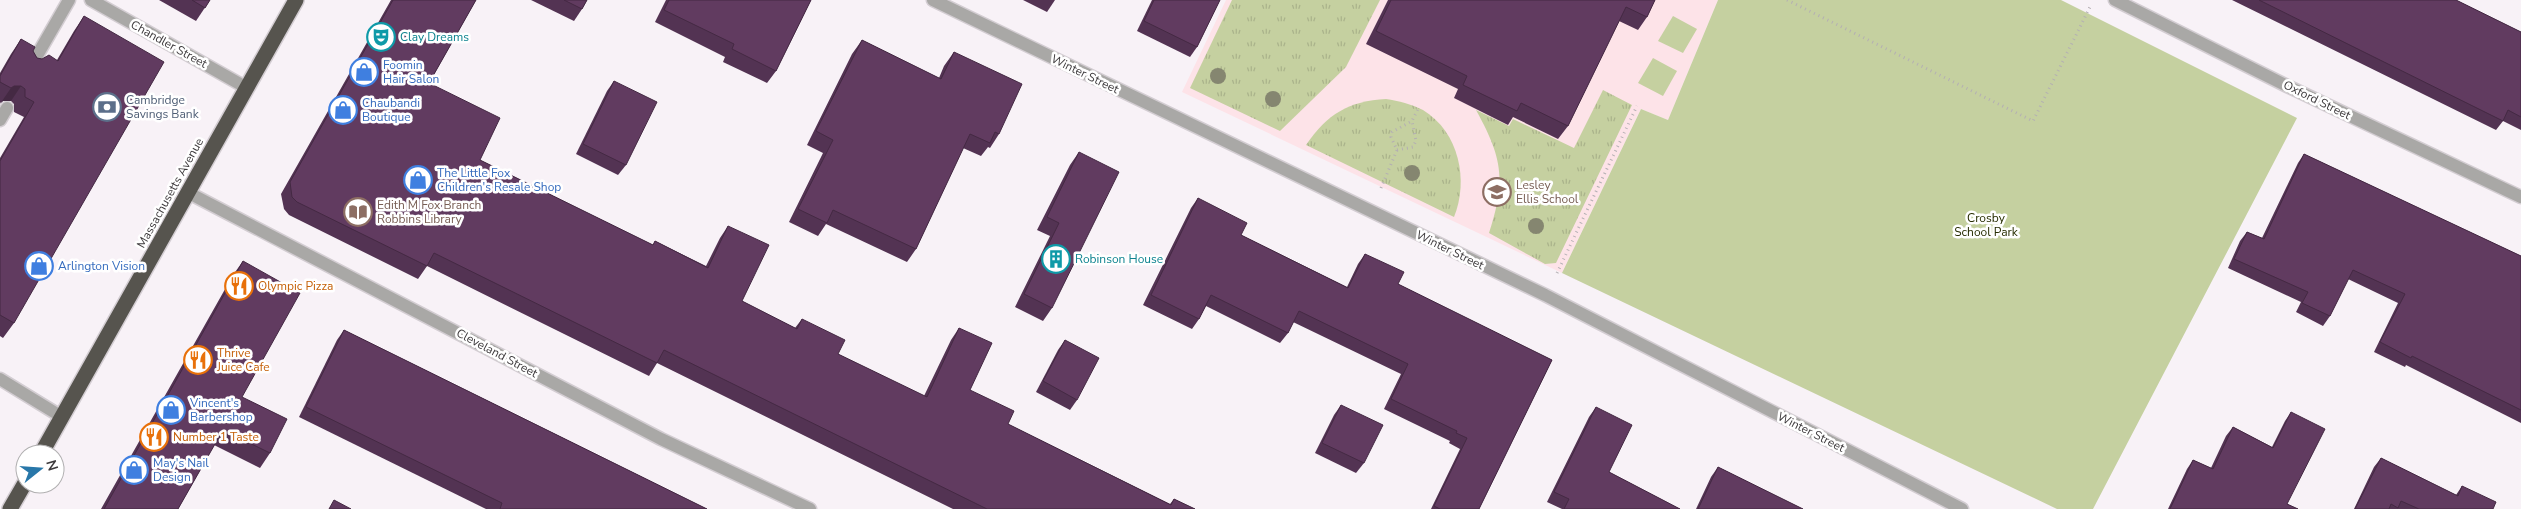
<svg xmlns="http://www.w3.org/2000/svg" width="2521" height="509" font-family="'Nunito Sans',sans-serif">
	<defs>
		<pattern id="grass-tufts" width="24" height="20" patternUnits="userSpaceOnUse" patternTransform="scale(1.25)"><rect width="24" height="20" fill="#c5d0a0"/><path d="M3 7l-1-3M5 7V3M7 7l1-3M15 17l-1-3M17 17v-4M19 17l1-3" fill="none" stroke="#aab38b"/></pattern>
	</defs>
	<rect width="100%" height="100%" fill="#f8f2f7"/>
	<polygon fill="#fde3e8" points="1226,0 1718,0 1668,120 1641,109 1562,273 1182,92"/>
	<g fill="url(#grass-tufts)">
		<polygon points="1232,0 1380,0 1346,67 1280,131 1190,88"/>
		<path d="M1603,90L1632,105L1556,263L1545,264L1489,233C1506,180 1503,159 1476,110L1509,126L1513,119L1574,148Z"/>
		<path d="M1386,99C1399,101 1411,104 1423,110C1459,132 1469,180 1454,217L1306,145C1327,114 1349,101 1386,99Z"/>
	</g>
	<g fill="#c5d0a0">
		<polygon points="1718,0 2061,0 2297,118 2093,509 2057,509 1562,273 1641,109 1668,120"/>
		<polygon points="1673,16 1697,29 1683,53 1658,41"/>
		<polygon points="1653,58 1677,71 1663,96 1638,83"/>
	</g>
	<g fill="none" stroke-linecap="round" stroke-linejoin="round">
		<defs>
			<g id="lane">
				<polyline points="31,66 69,0"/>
				<polyline points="0,120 7,108"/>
			</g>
			<g id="street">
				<polyline points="91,0 247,88"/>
				<polyline points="933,0 1545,295 1962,509"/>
				<polyline points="2115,0 2287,86 2521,197"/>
				<polyline points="187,192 661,439 810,509"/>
				<polyline points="0,379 62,417"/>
			</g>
			<g id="highway">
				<polyline points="41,454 296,0"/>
				<polyline points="10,509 25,483"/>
			</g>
		</defs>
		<use href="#lane" stroke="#d3cdd2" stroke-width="15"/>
		<use href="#street" stroke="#d3cdd2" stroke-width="15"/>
		<use href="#highway" stroke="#d3cdd2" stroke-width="18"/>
		<g stroke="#b4afb3" stroke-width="3" stroke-dasharray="1 4" stroke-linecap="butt">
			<polyline points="1787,0 2033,121 2090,7"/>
			<polyline points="1397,150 1413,147 1416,141 1412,121"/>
			<polyline points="1381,188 1397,150 1391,137 1392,132 1412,121 1419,107"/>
			<polyline points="1557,273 1637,106"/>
		</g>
		<use href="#lane" stroke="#a9a8a6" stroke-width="12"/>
		<use href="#street" stroke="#a9a8a6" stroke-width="12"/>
		<use href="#highway" stroke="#56544e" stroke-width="15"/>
	</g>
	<g fill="#858670">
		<circle cx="1218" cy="76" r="8"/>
		<circle cx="1273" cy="99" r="8"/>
		<circle cx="1412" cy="173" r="8"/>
		<circle cx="1536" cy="226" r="8"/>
	</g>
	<g fill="#533353">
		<polygon points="159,0 210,0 196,21"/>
		<polygon points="391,0 476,0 429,83 480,160 653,245 655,241 706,266 720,238 728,226 742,301 795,328 802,319 838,354 924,396 951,340 959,328 970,390 1008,424 1170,504 1174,499 1195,509 953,509 657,363 649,376 427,266 418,279 289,215 284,209 281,194"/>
		<polygon points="531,0 587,0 582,9 574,21"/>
		<polygon points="666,0 811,0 776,71 767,83 723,62 725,57 655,22"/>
		<polygon points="1023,0 1055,0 1047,12"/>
		<polygon points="1152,0 1220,0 1197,47 1190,57 1137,31"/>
		<polygon points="1388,0 1655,0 1647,17 1638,30 1619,21 1568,126 1558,139 1513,117 1508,125 1454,98 1458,89 1366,44"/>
		<polygon points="2232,0 2456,0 2521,32 2521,130 2503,121 2496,130"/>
		<polygon points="84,16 14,323 3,338 0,336 0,158 24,117 14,112 14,104 11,101 3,101 0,103 0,73 11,54 21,39 33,51 37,58 42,59 57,60 74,31"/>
		<polygon points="862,40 939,78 944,66 954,52 999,134 990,148 988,147 981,156 963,148 916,249 907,262 826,224 818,236 789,222 823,153 807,145 852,54"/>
		<polygon points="614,81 626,165 618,175 576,154 607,91"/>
		<polygon points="1079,152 1052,308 1043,321 1015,307 1050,236 1037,230 1070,165"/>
		<polygon points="2304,154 2521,256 2521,423 2406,365 2405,367 2374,352 2398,303 2348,279 2330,316 2323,326 2296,312 2301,302 2228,268 2240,241 2247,232 2262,238 2298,163"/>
		<polygon points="1198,198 1241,235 1347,287 1358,264 1365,254 1398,284 1552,360 1479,509 1431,509 1460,449 1449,443 1450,441 1384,409 1401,374 1293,322 1288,333 1280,343 1206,306 1199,319 1192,329 1143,305 1191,208"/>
		<polygon points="243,261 242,397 270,453 260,468 214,445 178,509 101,509 233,275"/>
		<polygon points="344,330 707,509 486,509 299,417 337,340"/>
		<polygon points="1065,340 1077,400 1070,410 1036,392 1058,350"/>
		<polygon points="1341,405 1364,463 1356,473 1315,453 1334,415"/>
		<polygon points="1596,407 1609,472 1680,509 1562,509 1547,502 1589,417"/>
		<polygon points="2291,412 2287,504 2298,509 2168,509 2187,469 2193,460 2211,468 2226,436 2233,427 2272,447 2285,421"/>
		<polygon points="2381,458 2456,495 2462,486 2493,509 2354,509 2374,467"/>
		<polygon points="1718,467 1803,509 1696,509 1711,477"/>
	</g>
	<polygon fill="#442943" points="14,86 21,86 11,101 3,101 0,104 11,88"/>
	<g fill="#613b60" stroke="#442943">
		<polygon points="192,0 210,0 205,8"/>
		<polygon points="393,0 476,0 429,83 500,118 480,160 653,245 655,241 708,268 728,226 769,245 742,301 797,329 802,319 845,340 838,354 927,397 959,328 992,343 970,390 1014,411 1008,424 1171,505 1174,499 1195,509 987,509 664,350 657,363 434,253 427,266 297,202 292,197 290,182"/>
		<polygon points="564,0 587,0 582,9"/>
		<polygon points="669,0 811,0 776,71 732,49 734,44 664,10"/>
		<polygon points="1154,0 1220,0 1197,47 1144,21"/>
		<polygon points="1391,0 1655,0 1647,17 1626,7 1568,126 1521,103 1517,111 1463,85 1467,76 1376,31"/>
		<polygon points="2259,0 2456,0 2521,32 2521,117 2508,110 2503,121"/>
		<polygon points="84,16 164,62 14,323 0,315 0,161 34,102 25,97 25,89 21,86 14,86 11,88 0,82 0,76 21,39 35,47 33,51 37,58 42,59 49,55 58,61"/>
		<polygon points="862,40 941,79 954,52 1022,84 999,134 995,132 990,143 970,134 916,249 833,210 827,223 798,209 833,140 816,131"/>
		<polygon points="614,81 657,102 626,165 583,144"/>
		<polygon points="1079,152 1119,172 1052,308 1024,294 1059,223 1047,217"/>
		<polygon points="2304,154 2521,256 2521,410 2412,356 2411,358 2380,342 2405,294 2353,270 2330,316 2302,303 2308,292 2234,259 2247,232 2264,239"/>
		<polygon points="1198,198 1247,223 1241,235 1348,288 1365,254 1404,272 1398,284 1552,360 1479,509 1440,509 1434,506 1467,438 1456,433 1457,431 1391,399 1408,364 1299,311 1288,333 1211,295 1199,319 1151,295"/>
		<polygon points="243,261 300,293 242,397 287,419 270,453 223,430 178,509 104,509"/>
		<polygon points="344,330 707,509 500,509 502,503 306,407"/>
		<polygon points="1065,340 1099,358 1077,400 1043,381"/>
		<polygon points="1341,405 1383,425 1364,463 1322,443"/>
		<polygon points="1596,407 1632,425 1609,472 1680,509 1564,509 1569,499 1554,492"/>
		<polygon points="2291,412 2325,429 2287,504 2298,509 2170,509 2193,460 2213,469 2233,427 2273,448"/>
		<polygon points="2381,458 2458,496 2462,486 2496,502 2493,509 2419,509 2401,501 2398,508 2391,504 2389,509 2355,509"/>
		<polygon points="1718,467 1803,509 1698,509"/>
		<polygon points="334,500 351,509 329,509"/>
	</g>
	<defs>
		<symbol id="theatre-ring" viewBox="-11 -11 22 22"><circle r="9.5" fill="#fff" stroke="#0f9aa8" stroke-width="1.5"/><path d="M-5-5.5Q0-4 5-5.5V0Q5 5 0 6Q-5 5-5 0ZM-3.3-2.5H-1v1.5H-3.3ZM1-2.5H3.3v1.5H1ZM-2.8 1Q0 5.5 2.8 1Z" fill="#0f9aa8"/></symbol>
		<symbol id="shop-ring" viewBox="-11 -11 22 22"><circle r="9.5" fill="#fff" stroke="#3f7fe0" stroke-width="1.5"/><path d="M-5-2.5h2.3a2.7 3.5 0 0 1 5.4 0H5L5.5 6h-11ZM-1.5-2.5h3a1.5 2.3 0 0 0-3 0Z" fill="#3f7fe0"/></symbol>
		<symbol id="bank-ring" viewBox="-11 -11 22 22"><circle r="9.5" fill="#fff" stroke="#5c6f8a" stroke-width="1.5"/><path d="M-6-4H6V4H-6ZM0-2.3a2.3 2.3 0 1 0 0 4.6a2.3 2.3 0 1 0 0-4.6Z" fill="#5c6f8a"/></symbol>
		<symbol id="school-ring" viewBox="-11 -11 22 22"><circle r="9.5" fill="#fff" stroke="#8d6e63" stroke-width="1.5"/><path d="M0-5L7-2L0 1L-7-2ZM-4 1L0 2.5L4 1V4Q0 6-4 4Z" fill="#8d6e63"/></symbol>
		<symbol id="library-ring" viewBox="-11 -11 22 22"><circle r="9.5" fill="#fff" stroke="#8d6e63" stroke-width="1.5"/><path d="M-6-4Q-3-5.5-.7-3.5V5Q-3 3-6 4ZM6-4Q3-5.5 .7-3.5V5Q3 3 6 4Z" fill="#8d6e63"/></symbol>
		<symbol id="building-ring" viewBox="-11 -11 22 22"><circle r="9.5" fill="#fff" stroke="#0f9aa8" stroke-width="1.5"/><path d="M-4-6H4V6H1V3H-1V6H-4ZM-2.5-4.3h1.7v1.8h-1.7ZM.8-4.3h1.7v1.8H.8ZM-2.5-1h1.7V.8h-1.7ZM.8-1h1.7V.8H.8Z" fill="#0f9aa8"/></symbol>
		<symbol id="restaurant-ring" viewBox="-11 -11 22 22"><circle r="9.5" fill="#fff" stroke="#e8710a" stroke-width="1.5"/><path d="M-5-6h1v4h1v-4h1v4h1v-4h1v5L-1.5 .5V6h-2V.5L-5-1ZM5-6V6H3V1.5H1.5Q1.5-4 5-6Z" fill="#e8710a"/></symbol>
	</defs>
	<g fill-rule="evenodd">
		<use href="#theatre-ring" x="365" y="21" width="32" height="32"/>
		<use href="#shop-ring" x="348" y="56" width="32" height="32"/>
		<use href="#bank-ring" x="91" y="91" width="32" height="32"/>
		<use href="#shop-ring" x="327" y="94" width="32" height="32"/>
		<use href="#shop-ring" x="402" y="164" width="32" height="32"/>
		<use href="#school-ring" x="1481" y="176" width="32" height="32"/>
		<use href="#library-ring" x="342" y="196" width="32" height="32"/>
		<use href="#building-ring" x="1040" y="243" width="32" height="32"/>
		<use href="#shop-ring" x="23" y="250" width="32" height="32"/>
		<use href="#restaurant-ring" x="223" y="270" width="32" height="32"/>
		<use href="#restaurant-ring" x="182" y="344" width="32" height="32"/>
		<use href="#shop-ring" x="155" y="394" width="32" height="32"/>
		<use href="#restaurant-ring" x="138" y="421" width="32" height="32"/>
		<use href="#shop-ring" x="118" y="454" width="32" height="32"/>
	</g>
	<g text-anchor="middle" stroke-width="5" stroke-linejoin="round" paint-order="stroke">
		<g font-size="12" fill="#0d838f" stroke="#fff" text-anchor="start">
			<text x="400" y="41">Clay Dreams</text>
			<text x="1075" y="263">Robinson House</text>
		</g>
		<g font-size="12" fill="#3d3a3c" stroke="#fff">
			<text transform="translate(169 44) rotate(29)" y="4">Chandler Street</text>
			<text transform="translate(1085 74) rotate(26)" y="4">Winter Street</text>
			<text transform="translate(2317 100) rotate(26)" y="4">Oxford Street</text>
			<text transform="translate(170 193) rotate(-61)" y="4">Massachusetts Avenue</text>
			<text transform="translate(1450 250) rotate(26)" y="4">Winter Street</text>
			<text transform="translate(497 353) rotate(28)" y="4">Cleveland Street</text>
			<text transform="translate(1811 432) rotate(27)" y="4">Winter Street</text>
		</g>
		<g font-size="12" fill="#366cbe" stroke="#fff" text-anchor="start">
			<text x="383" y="69">Foomin<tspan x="383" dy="14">Hair Salon</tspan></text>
			<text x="362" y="107">Chaubandi<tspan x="362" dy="14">Boutique</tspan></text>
			<text x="437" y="177">The Little Fox<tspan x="437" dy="14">Children's Resale Shop</tspan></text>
			<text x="58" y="270">Arlington Vision</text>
			<text x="190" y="407">Vincent's<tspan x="190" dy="14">Barbershop</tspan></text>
			<text x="153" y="467">May's Nail<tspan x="153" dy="14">Design</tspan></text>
		</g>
		<g font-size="12" fill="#4e5e75" stroke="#fff" text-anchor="start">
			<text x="126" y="104">Cambridge<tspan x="126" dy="14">Savings Bank</tspan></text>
		</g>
		<g font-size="12" fill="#785e54" stroke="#fff" text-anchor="start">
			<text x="1516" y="189">Lesley<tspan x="1516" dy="14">Ellis School</tspan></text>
			<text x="377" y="209">Edith M Fox Branch<tspan x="377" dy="14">Robbins Library</tspan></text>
		</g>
		<g font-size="12" fill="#272d02" stroke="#fff">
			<text x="1986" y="222">Crosby<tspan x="1986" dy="14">School Park</tspan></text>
		</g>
		<g font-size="12" fill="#c56008" stroke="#fff" text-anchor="start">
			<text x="258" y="290">Olympic Pizza</text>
			<text x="217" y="357">Thrive<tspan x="217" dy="14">Juice Cafe</tspan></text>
			<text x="173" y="441">Number 1 Taste</text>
		</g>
	</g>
	<g transform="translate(40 469) rotate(73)"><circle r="24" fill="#ffffff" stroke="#b1b0b1"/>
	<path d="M0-4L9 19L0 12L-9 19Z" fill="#2877a9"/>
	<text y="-8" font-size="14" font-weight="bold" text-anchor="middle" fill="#3d3a3c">N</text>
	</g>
</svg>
